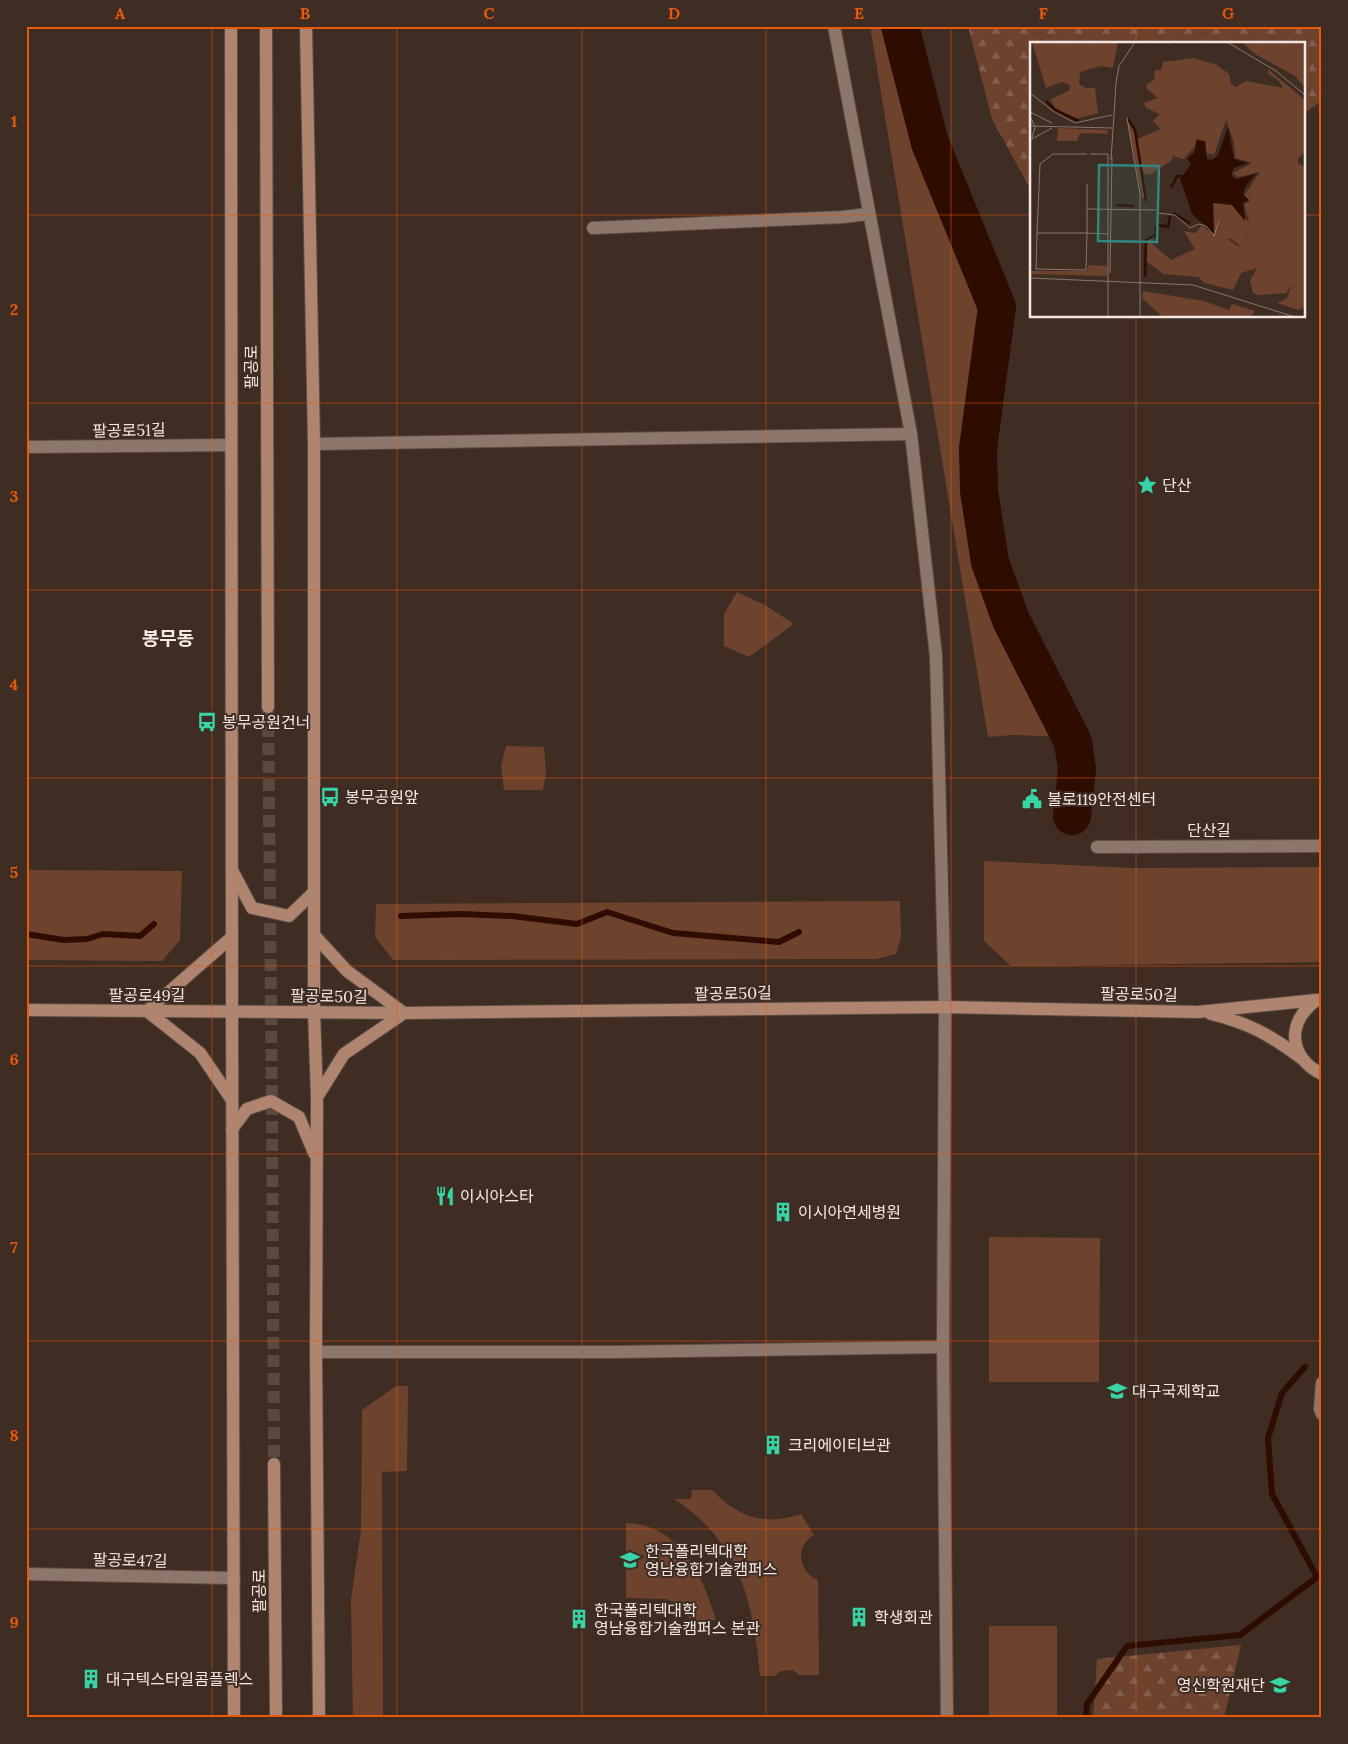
<svg xmlns="http://www.w3.org/2000/svg" width="1348" height="1744" font-family="Lora,'Noto Sans KR',serif">
	<defs>
		<pattern id="forest-firs" width="22" height="20" patternUnits="userSpaceOnUse" patternTransform="scale(1.25)"><rect width="22" height="20" fill="#6e432e"/><path d="M5 1l3.5 6h-7zM16 11l3.5 6h-7z" fill="#835e4c"/></pattern>
	</defs>
	<rect width="100%" height="100%" fill="#3f2d24"/>
	<g fill="url(#forest-firs)">
		<polygon points="968,26 1322,26 1322,101 1304,113 1304,44 1032,44 1032,192 992,119"/>
		<polygon points="1241,1645 1224,1718 1093,1718 1097,1659"/>
	</g>
	<g fill="#6e432e">
		<polygon points="870,26 913,26 987,299 965,495 997,614 1062,737 1013,735 988,737"/>
		<polygon points="737,592 765,605 794,624 749,657 724,646 724,614"/>
		<polygon points="506,746 544,747 546,772 543,790 504,790 501,766"/>
		<polygon points="984,861 1132,868 1322,867 1322,962 1011,966 984,941"/>
		<polygon points="26,870 182,871 180,940 162,961 26,960"/>
		<polygon points="900,901 901,937 896,954 876,959 393,960 375,937 376,904"/>
		<polygon points="989,1237 1100,1238 1099,1382 989,1382"/>
		<polygon points="396,1386 408,1386 407,1471 382,1472 383,1718 353,1718 351,1600 361,1530 362,1410"/>
		<path d="M692,1490H712C739,1518 763,1526 801,1514L814,1535C794,1546 799,1573 818,1580L819,1675H799L793,1670L781,1671L774,1676H760C754,1602 739,1541 674,1499H691Z"/>
		<path d="M626,1523C681,1525 702,1575 716,1620L692,1621L678,1603L666,1599L626,1598Z"/>
		<rect x="989" y="1626" width="68" height="92"/>
	</g>
	<g fill="none" stroke-linecap="round" stroke-linejoin="round">
		<g stroke="#2f0c00" stroke-width="6">
			<polyline points="401,916 460,914 512,916 577,924 607,912 673,933 779,942 799,932"/>
			<polyline points="26,934 64,940 87,939 103,934 140,936 154,924"/>
			<polyline points="1086,1718 1087,1704 1127,1646 1240,1635 1317,1577 1272,1494 1268,1438 1282,1393 1305,1367"/>
		</g>
		<polyline stroke="#2f0c00" stroke-width="38" points="900,26 930,143 997,307 978,448 979,491 990,562 1011,620 1073,742 1077,769 1072,816"/>
		<polyline stroke="#5a4940" stroke-width="12" stroke-dasharray="12 6" stroke-linecap="butt" points="268,707 272,1108 274,1464"/>
		<defs>
			<g id="minor">
				<polyline points="593,228 843,217 868,214"/>
				<polyline points="314,444 911,434"/>
				<polyline points="26,447 231,445"/>
				<polyline points="1097,847 1322,846"/>
				<polyline points="316,1352 613,1352 943,1347"/>
				<polyline points="1322,1383 1320,1409 1322,1414"/>
			</g>
			<g id="tertiary">
				<polyline points="834,26 911,434 936,656 945,1007 943,1347 947,1718"/>
				<polyline points="26,1574 234,1578"/>
			</g>
			<g id="secondary">
				<polyline points="231,26 232,1011 234,1718"/>
				<polyline points="266,26 268,707"/>
				<polyline points="306,26 314,444 314,1012 317,1097 316,1352 319,1718"/>
				<polyline points="233,872 252,908 289,916 314,892"/>
				<polyline points="314,935 347,971 404,1013 344,1054 317,1097"/>
				<polyline points="232,937 147,1011 200,1053 232,1100"/>
				<path d="M1317,1000C1286,1021 1288,1058 1322,1074"/>
				<polyline points="26,1010 404,1013 945,1007 1198,1012 1316,1000"/>
				<path d="M1211,1014C1249,1023 1270,1035 1301,1058"/>
				<polyline points="232,1129 247,1109 271,1101 299,1117 314,1153"/>
				<polyline points="274,1464 276,1718"/>
			</g>
		</defs>
		<use href="#minor" stroke="#5b4c44" stroke-width="14"/>
		<use href="#tertiary" stroke="#5b4c44" stroke-width="14"/>
		<use href="#secondary" stroke="#5b4c44" stroke-width="14"/>
		<use href="#minor" stroke="#8d776d" stroke-width="12"/>
		<use href="#tertiary" stroke="#8d776d" stroke-width="12"/>
		<use href="#secondary" stroke="#af8570" stroke-width="12"/>
	</g>
	<path fill="none" stroke="#e8590c" stroke-width="1" stroke-opacity="0.55" d="M212,26V1718M397,26V1718M582,26V1718M766,26V1718M951,26V1718M1136,26V44M26,215H1032M1304,215H1322M1136,316V1718M26,403H1322M26,590H1322M26,778H1322M26,966H1322M26,1154H1322M26,1341H1322M26,1529H1322"/>
	<defs>
		<symbol id="sight-bare" viewBox="-9 -9 18 18"><path d="M0-6L1.8-2.2L6-1.7L2.9 1.2L3.7 5.4L0 3.3L-3.7 5.4L-2.9 1.2L-6-1.7L-1.8-2.2Z" fill="#38d4a6" stroke="#3f2d24" stroke-width="2.5" paint-order="stroke"/></symbol>
		<symbol id="bus-bare" viewBox="-9 -9 18 18"><path d="M-5-6H5V4H4V6H2V4H-2V6H-4V4H-5ZM-3.5-4V0h7V-4ZM-3.5 1.2v1.5H-2V1.2ZM2 1.2v1.5H3.5V1.2Z" fill="#38d4a6" stroke="#3f2d24" stroke-width="2.5" paint-order="stroke"/></symbol>
		<symbol id="civic-bare" viewBox="-9 -9 18 18"><path d="M-.6-6.5H3V-4.5H.6V-3L4-1V1h2V6H-6V1h2V-1L-.6-3ZM-1.2 2.5V6h2.4V2.5Z" fill="#38d4a6" stroke="#3f2d24" stroke-width="2.5" paint-order="stroke"/></symbol>
		<symbol id="restaurant-bare" viewBox="-9 -9 18 18"><path d="M-5-6h1v4h1v-4h1v4h1v-4h1v5L-1.5 .5V6h-2V.5L-5-1ZM5-6V6H3V1.5H1.5Q1.5-4 5-6Z" fill="#38d4a6" stroke="#3f2d24" stroke-width="2.5" paint-order="stroke"/></symbol>
		<symbol id="building-bare" viewBox="-9 -9 18 18"><path d="M-4-6H4V6H1V3H-1V6H-4ZM-2.5-4.3h1.7v1.8h-1.7ZM.8-4.3h1.7v1.8H.8ZM-2.5-1h1.7V.8h-1.7ZM.8-1h1.7V.8H.8Z" fill="#38d4a6" stroke="#3f2d24" stroke-width="2.5" paint-order="stroke"/></symbol>
		<symbol id="school-bare" viewBox="-9 -9 18 18"><path d="M0-5L7-2L0 1L-7-2ZM-4 1L0 2.5L4 1V4Q0 6-4 4Z" fill="#38d4a6" stroke="#3f2d24" stroke-width="2.5" paint-order="stroke"/></symbol>
		<symbol id="university-bare" viewBox="-9 -9 18 18"><path d="M0-5L7-2L0 1L-7-2ZM-4 1L0 2.5L4 1V4Q0 6-4 4Z" fill="#38d4a6" stroke="#3f2d24" stroke-width="2.5" paint-order="stroke"/></symbol>
	</defs>
	<g fill-rule="evenodd">
		<use href="#sight-bare" x="1133" y="471" width="28" height="28"/>
		<use href="#bus-bare" x="193" y="708" width="28" height="28"/>
		<use href="#bus-bare" x="316" y="783" width="28" height="28"/>
		<use href="#civic-bare" x="1018" y="785" width="28" height="28"/>
		<use href="#restaurant-bare" x="431" y="1182" width="28" height="28"/>
		<use href="#building-bare" x="769" y="1198" width="28" height="28"/>
		<use href="#school-bare" x="1103" y="1377" width="28" height="28"/>
		<use href="#building-bare" x="759" y="1431" width="28" height="28"/>
		<use href="#university-bare" x="616" y="1546" width="28" height="28"/>
		<use href="#building-bare" x="845" y="1603" width="28" height="28"/>
		<use href="#building-bare" x="565" y="1605" width="28" height="28"/>
		<use href="#building-bare" x="77" y="1665" width="28" height="28"/>
		<use href="#school-bare" x="1266" y="1671" width="28" height="28"/>
	</g>
	<g text-anchor="middle" stroke-width="4" stroke-linejoin="round" paint-order="stroke">
		<g font-size="16" fill="#f4e8e2" stroke="#3f2d24">
			<text transform="translate(251 367) rotate(-90)" y="6">팔공로</text>
			<text transform="translate(129 430) rotate(-1)" y="6">팔공로51길</text>
			<text x="1209" y="836">단산길</text>
			<text transform="translate(733 993) rotate(-1)" y="6">팔공로50길</text>
			<text transform="translate(1139 994) rotate(1)" y="6">팔공로50길</text>
			<text x="147" y="1001">팔공로49길</text>
			<text transform="translate(329 996) rotate(1)" y="6">팔공로50길</text>
			<text transform="translate(130 1560) rotate(1)" y="6">팔공로47길</text>
			<text transform="translate(259 1591) rotate(-90)" y="6">팔공로</text>
		</g>
		<g font-size="16" fill="#f4e8e2" stroke="#3f2d24" text-anchor="start">
			<text x="1162" y="491">단산</text>
			<text x="222" y="728">봉무공원건너</text>
			<text x="345" y="803">봉무공원앞</text>
			<text x="1047" y="805">불로119안전센터</text>
			<text x="460" y="1202">이시아스타</text>
			<text x="798" y="1218">이시아연세병원</text>
			<text x="1132" y="1397">대구국제학교</text>
			<text x="788" y="1451">크리에이티브관</text>
			<text x="645" y="1557">한국폴리텍대학<tspan x="645" dy="18">영남융합기술캠퍼스</tspan></text>
			<text x="594" y="1616">한국폴리텍대학<tspan x="594" dy="18">영남융합기술캠퍼스 본관</tspan></text>
			<text x="874" y="1623">학생회관</text>
			<text x="106" y="1685">대구텍스타일콤플렉스</text>
			<text x="1265" y="1691" text-anchor="end">영신학원재단</text>
		</g>
		<g font-size="19" font-weight="bold" fill="#f4e8e2" stroke="#3f2d24">
			<text x="168" y="645">봉무동</text>
		</g>
	</g>
	<g transform="translate(1030 42)">
		<rect width="275" height="275" fill="#3f2d24"/>
		<path d="M2,0H88L83,26L71,24L50,30L49,42L56,46H65L68,71L45,77L26,66L20,58L40,48V43L32,40L16,46ZM212,0H275V46L265,34L225,12ZM163,16L187,23L199,32L201,42L206,45L216,39L253,46L248,38L238,32V27L275,58V110L268,116V121L275,125V265L269,268L247,261L257,256L262,242L256,251L228,253L223,251L220,239L227,226L211,231L203,248L175,241L168,235L133,232L115,218L116,196H123L121,201L141,218L165,207L154,189L165,191L172,183L183,194H193L206,203L226,207L215,191L219,180L214,162L220,159L214,154L230,130L208,135L203,131L222,121L205,116L204,100L196,78L183,116V112H177L175,107L176,99L166,97L165,104L154,117L143,114L142,118L121,132L115,133L113,129L107,97L131,87L123,79L130,72L116,66L114,61L128,56L116,46L117,42L124,38L125,28H131L133,20Z" fill="#6e432e"/>
		<path d="M97,76L104,90L115,156H112ZM28,86L77,88L78,92L50,91L47,99H27ZM190,160L202,163L219,180L215,191L226,207L219,210L201,197L183,194L176,185L177,182L184,191L183,161ZM59,223L77,224V234L0,232V229H57ZM113,249L174,259L199,268L202,262L225,269L220,275H133L112,256Z" fill="#6e432e"/>
		<path d="M198,85L204,117L218,121L204,126L201,132L205,137L226,132L215,145L213,152L219,158L213,161L215,179L202,163L183,161L184,192L162,172L150,136L161,123L157,116L164,111L167,98L175,100L177,117L182,118L188,113Z" fill="#2f0c00"/>
		<path fill="none" stroke="#2f0c00" stroke-width="2.5" d="M16,59L25,68L49,79M98,77L105,88L116,159M141,146L147,134H151M86,163L104,164M143,171L160,181M128,183L138,185L140,174M115,235L116,198L126,193V184"/>
		<path fill="none" stroke="#877870" stroke-width="1" d="M197,0L246,29L275,53M0,51L23,69L45,81L82,73M0,70L22,81M0,74L5,85L2,96M97,76L110,152V275M0,84L82,86M0,98L22,86M60,112H78M78,112V275M81,118L86,41L89,24L105,0M57,142V191L56,228L6,227L7,191H57L78,192M57,167L126,168M128,171L145,173L160,186L169,182L176,184L184,194L189,179M7,191L10,122L23,112H57M80,231L82,115M0,236L163,243L265,275"/>
		<path fill="#31877f" fill-opacity="0.15" stroke="#31877f" stroke-width="2.5" d="M69,123L129,124L127,200L68,199Z"/>
		<rect width="275" height="275" fill="none" stroke="#f4e8e2" stroke-width="2.5"/>
	</g>
	<rect width="1348" height="1744" fill="none" stroke="#3f2d24" stroke-width="55"/>
	<rect x="28" y="28" width="1292" height="1688" fill="none" stroke="#e8590c" stroke-width="2"/>
	<g font-size="16" text-anchor="middle" font-weight="bold" fill="#e8590c">
		<text x="120" y="19">A</text>
		<text x="305" y="19">B</text>
		<text x="489" y="19">C</text>
		<text x="674" y="19">D</text>
		<text x="859" y="19">E</text>
		<text x="1043" y="19">F</text>
		<text x="1228" y="19">G</text>
		<text x="14" y="127">1</text>
		<text x="14" y="315">2</text>
		<text x="14" y="502">3</text>
		<text x="14" y="690">4</text>
		<text x="14" y="878">5</text>
		<text x="14" y="1065">6</text>
		<text x="14" y="1253">7</text>
		<text x="14" y="1441">8</text>
		<text x="14" y="1628">9</text>
	</g>
</svg>
